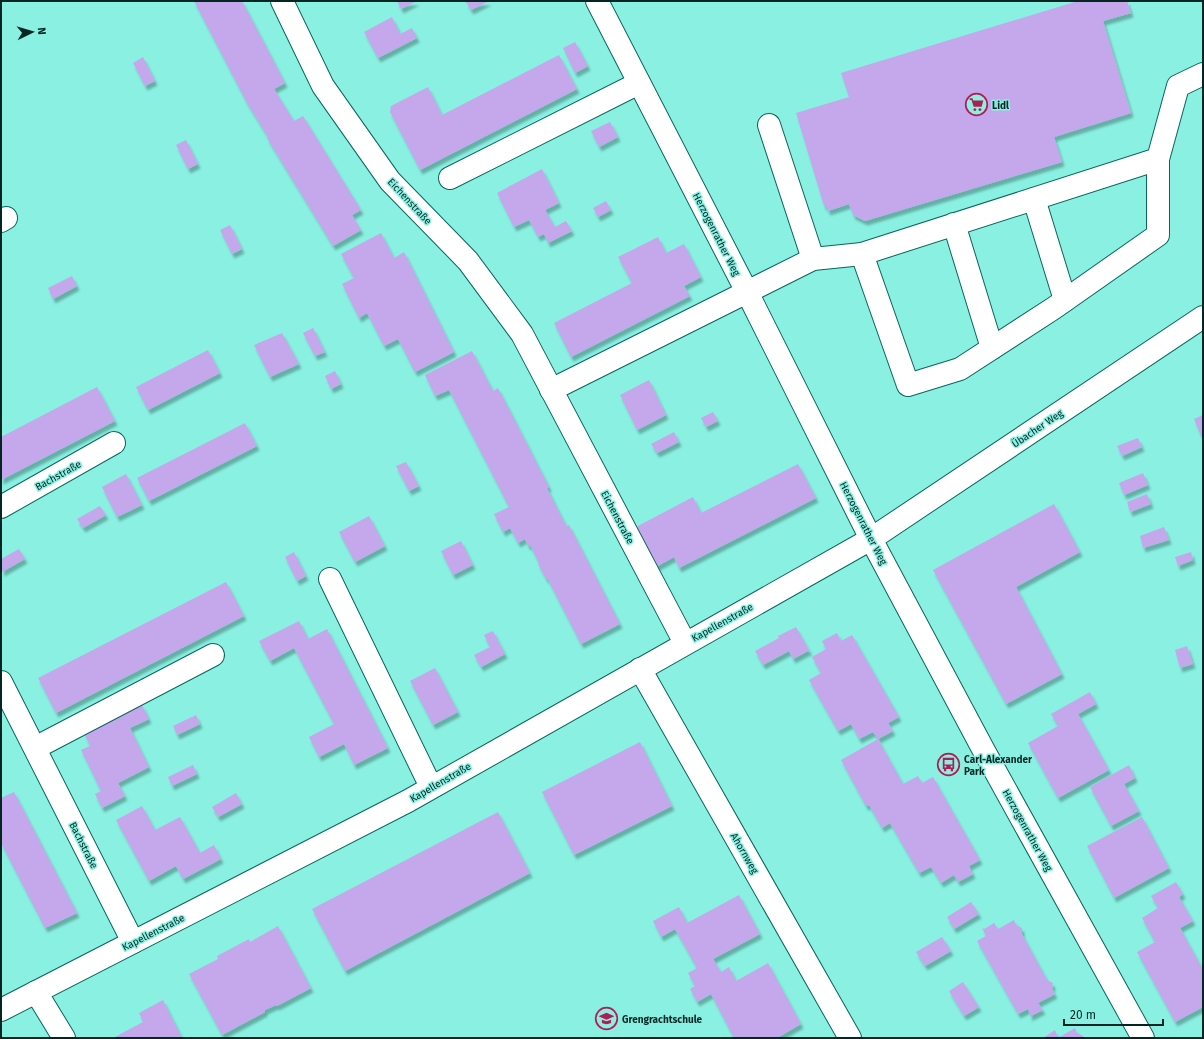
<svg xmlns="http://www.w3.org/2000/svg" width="1204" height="1039" font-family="'Fira Sans',sans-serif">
	<defs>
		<filter id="shadow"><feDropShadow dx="2.5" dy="4.5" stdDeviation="1" flood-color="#0004"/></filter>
	</defs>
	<rect width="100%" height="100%" fill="#89f0e2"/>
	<g fill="#c5a7eb" filter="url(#shadow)">
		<polygon points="194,1 242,1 285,83 274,89 294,121 303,116 361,210 352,215 361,230 333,246 267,138 268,137 247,103"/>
		<polygon points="397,1 417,1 401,9"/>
		<polygon points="467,1 489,1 471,10 466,2"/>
		<polygon points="1078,1 1127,1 1131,13 1103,21 1131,113 1054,137 1062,162 865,221 853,215 849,204 828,211 826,206 824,206 796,113 849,97 841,73"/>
		<polygon points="392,17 400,34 412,28 417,38 378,58 364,32"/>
		<polygon points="575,42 588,66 575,73 563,48"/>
		<polygon points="559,55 577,89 420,170 390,112 391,106 428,87 442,115"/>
		<polygon points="143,57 155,81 145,86 133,63"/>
		<polygon points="610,122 618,137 599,147 591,131"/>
		<polygon points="186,140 198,164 188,169 176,145"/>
		<polygon points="542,169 559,203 545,210 555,227 566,221 572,231 548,243 544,234 538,237 529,220 514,227 497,193"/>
		<polygon points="606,201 611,210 598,217 593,208"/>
		<polygon points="230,225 242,249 232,254 220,230"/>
		<polygon points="381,233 394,258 404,252 454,352 415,372 398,339 384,346 367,313 359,318 342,284 354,278 341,254"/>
		<polygon points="658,237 666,253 684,244 701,277 684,286 690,296 571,357 554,323 632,283 618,257"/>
		<polygon points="72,276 77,286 53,299 48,288"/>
		<polygon points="313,328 325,352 315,356 303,333"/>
		<polygon points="282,333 299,364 270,377 254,345"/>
		<polygon points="208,350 220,373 148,410 136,387"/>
		<polygon points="472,351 493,391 498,388 549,487 547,488 566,526 569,525 620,624 581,644 547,578 546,579 538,564 539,563 530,545 528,546 525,539 518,543 510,528 503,532 494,514 509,507 449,390 435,396 425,375"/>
		<polygon points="335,371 341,384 331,389 325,376"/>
		<polygon points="649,380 666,415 637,430 620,395"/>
		<polygon points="97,387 115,421 1,480 1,437"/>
		<polygon points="713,412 718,421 706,427 701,418"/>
		<polygon points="1203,415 1203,441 1194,419"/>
		<polygon points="245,423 257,446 149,501 137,478"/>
		<polygon points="674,432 679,442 657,453 651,444"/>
		<polygon points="1138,438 1142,447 1122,456 1117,446"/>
		<polygon points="406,462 419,486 409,491 396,466"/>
		<polygon points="798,464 816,498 679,568 674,557 656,567 636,527 693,497 701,513"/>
		<polygon points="1143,473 1148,485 1124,495 1119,483"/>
		<polygon points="126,474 142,505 117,517 102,487"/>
		<polygon points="1147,494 1151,504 1130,512 1127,502"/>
		<polygon points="1054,504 1080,552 1016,587 1062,674 1006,704 933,570"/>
		<polygon points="100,506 106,515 83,528 77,519"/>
		<polygon points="369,516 385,546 355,562 339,532"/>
		<polygon points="1164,527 1169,540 1143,548 1140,536"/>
		<polygon points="461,541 473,565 453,575 441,551"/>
		<polygon points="19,549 25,559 2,572 1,559"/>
		<polygon points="294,552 306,576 297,581 285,557"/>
		<polygon points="1191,552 1193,560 1178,566 1175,557"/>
		<polygon points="226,582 244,616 56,713 38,678"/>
		<polygon points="299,621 308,639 327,629 388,748 354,765 344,744 319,757 309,737 334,724 294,648 270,661 259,641"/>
		<polygon points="796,627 810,652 808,651 793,659 789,651 763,665 755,651 779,638 778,636"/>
		<polygon points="493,631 505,654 481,667 474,655 490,647 484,635"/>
		<polygon points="837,633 841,641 852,635 899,717 888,723 893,731 878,739 873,732 859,739 851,724 838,731 809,680 821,673 812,657 826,649 822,641"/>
		<polygon points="1187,646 1193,664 1180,668 1175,650"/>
		<polygon points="435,668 458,712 433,725 410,681"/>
		<polygon points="1090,692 1096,704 1078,714 1109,770 1058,798 1028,743 1058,726 1051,714"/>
		<polygon points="142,705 149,719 130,728 149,767 118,783 125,796 102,808 95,794 101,791 81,750 90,746 84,733"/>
		<polygon points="196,715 200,724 177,735 173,726"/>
		<polygon points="878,739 903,784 918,776 922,783 933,777 980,860 969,866 973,874 958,882 954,875 941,883 931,867 919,873 890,823 882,828 869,805 866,806 841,760"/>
		<polygon points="640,742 672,806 574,855 542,792"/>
		<polygon points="193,765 197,774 172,786 168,777"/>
		<polygon points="1129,765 1135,778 1124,784 1139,811 1111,826 1090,787"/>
		<polygon points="14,792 77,913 45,928 1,843 1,798"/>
		<polygon points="236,793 242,804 218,817 212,807"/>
		<polygon points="142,806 155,830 180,817 200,853 214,845 221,859 183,879 176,866 149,881 116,820"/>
		<polygon points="498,812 530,873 345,971 312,909"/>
		<polygon points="1142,817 1169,868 1114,898 1087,846"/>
		<polygon points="1176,882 1183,894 1179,897 1193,921 1180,928 1203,970 1203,1007 1175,1022 1137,952 1155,942 1142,918 1158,908 1151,896"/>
		<polygon points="739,895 760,934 713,959 721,972 729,967 736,981 768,963 801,1024 777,1038 734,1038 711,994 697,1002 690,989 695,986 688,973 697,968 675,929 661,937 653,921 679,907 687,923"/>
		<polygon points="971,902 979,914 954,929 947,917"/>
		<polygon points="1014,920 1016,925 1022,928 1022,934 1047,980 1053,983 1052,989 1055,994 1038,1003 1043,1010 1029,1017 1030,1015 1029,1014 1030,1014 1028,1009 1018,1014 977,941 986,936 982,928 984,929 994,923 998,929"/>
		<polygon points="278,926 311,988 277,1006 276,1005 265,1010 265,1012 222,1035 189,974 218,959 217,956 249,939 250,942"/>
		<polygon points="942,937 951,951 925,966 916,952"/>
		<polygon points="963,982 979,1007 964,1016 949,991"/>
		<polygon points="163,1000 182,1038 113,1038 143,1022 139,1013"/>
		<polygon points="1075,1028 1077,1033 1083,1036 1083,1038 1043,1038 1055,1030 1058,1038"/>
	</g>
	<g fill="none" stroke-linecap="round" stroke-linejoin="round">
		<defs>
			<g id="minor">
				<polyline points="282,1 323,86 390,181 468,261 522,334 685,643"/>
				<polyline points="597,1 747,292 871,539 983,749 1143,1038"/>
				<polyline points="769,125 813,259"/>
				<polyline points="450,178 639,83"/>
				<polyline points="1034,199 1065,300"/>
				<polyline points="1,221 6,218"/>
				<polyline points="954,224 992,348"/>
				<polyline points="862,254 908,385 960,369 1054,308 1158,235 1158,159"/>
				<polyline points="551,390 813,259 862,254 1158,159 1178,86 1203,74"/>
				<polyline points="1,507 114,443"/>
				<polyline points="330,579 431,787"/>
				<polyline points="640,669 850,1038"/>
				<polyline points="1,682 133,942"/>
				<polyline points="35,748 213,655"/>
				<polyline points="36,992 64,1038"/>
				<polyline points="1,1010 408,801 871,539 1203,317"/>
			</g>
		</defs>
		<use href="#minor" stroke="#09665d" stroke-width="24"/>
		<use href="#minor" stroke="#fff" stroke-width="22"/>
	</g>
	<defs>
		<symbol id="supermarket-ring" viewBox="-11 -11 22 22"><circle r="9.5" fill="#89f0e2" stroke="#ad1e55" stroke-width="1.5"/><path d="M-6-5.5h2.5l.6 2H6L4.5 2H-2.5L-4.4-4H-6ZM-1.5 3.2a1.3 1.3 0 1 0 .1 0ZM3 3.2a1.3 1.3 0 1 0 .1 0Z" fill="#ad1e55"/></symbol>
		<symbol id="bus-ring" viewBox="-11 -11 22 22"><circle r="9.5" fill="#89f0e2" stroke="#ad1e55" stroke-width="1.5"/><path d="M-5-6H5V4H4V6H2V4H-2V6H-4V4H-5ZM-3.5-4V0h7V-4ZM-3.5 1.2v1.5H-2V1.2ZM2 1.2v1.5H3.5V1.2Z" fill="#ad1e55"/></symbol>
		<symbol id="school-ring" viewBox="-11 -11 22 22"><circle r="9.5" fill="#89f0e2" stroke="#ad1e55" stroke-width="1.5"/><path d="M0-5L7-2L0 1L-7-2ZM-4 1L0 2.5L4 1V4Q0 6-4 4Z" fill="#ad1e55"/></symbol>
	</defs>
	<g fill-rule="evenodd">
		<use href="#supermarket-ring" x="964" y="92" width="25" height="25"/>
		<use href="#bus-ring" x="936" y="752" width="25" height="25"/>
		<use href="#school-ring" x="594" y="1006" width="25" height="25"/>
	</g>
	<g text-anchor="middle" stroke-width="3" stroke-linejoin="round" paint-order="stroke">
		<g font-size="10" font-weight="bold" fill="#042622" stroke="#89f0e2" text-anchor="start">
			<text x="992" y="109">Lidl</text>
			<text x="964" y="763">Carl-Alexander<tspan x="964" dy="12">Park</tspan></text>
			<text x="622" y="1023">Grengrachtschule</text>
		</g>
		<g font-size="10" fill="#042622" stroke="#89f0e2">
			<text transform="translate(410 201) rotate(47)" y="4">Eichenstraße</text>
			<text transform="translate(717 234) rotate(63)" y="4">Herzogenrather Weg</text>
			<text transform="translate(1037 428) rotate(-34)" y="4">Übacher Weg</text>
			<text transform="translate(58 475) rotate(-29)" y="4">Bachstraße</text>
			<text transform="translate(618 517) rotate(62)" y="4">Eichenstraße</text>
			<text transform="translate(864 523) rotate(63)" y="4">Herzogenrather Weg</text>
			<text transform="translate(722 622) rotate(-29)" y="4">Kapellenstraße</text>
			<text transform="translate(440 782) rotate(-30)" y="4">Kapellenstraße</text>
			<text transform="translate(1028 830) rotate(61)" y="4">Herzogenrather Weg</text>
			<text transform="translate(84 845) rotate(63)" y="4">Bachstraße</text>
			<text transform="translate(745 853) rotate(60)" y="4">Ahornweg</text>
			<text transform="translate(153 932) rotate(-27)" y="4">Kapellenstraße</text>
		</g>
	</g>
	<rect width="1204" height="1039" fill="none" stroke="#042622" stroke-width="4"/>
	<g transform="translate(32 32) rotate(85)" stroke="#89f0e2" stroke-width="3" paint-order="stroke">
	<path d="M0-3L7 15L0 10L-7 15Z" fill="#042622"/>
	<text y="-6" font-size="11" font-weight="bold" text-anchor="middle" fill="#042622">N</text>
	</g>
	<path d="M1064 1019v6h99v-6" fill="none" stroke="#042622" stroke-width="2"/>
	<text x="1070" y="1019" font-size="12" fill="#042622" stroke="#89f0e2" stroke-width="3" paint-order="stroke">20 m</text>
</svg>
